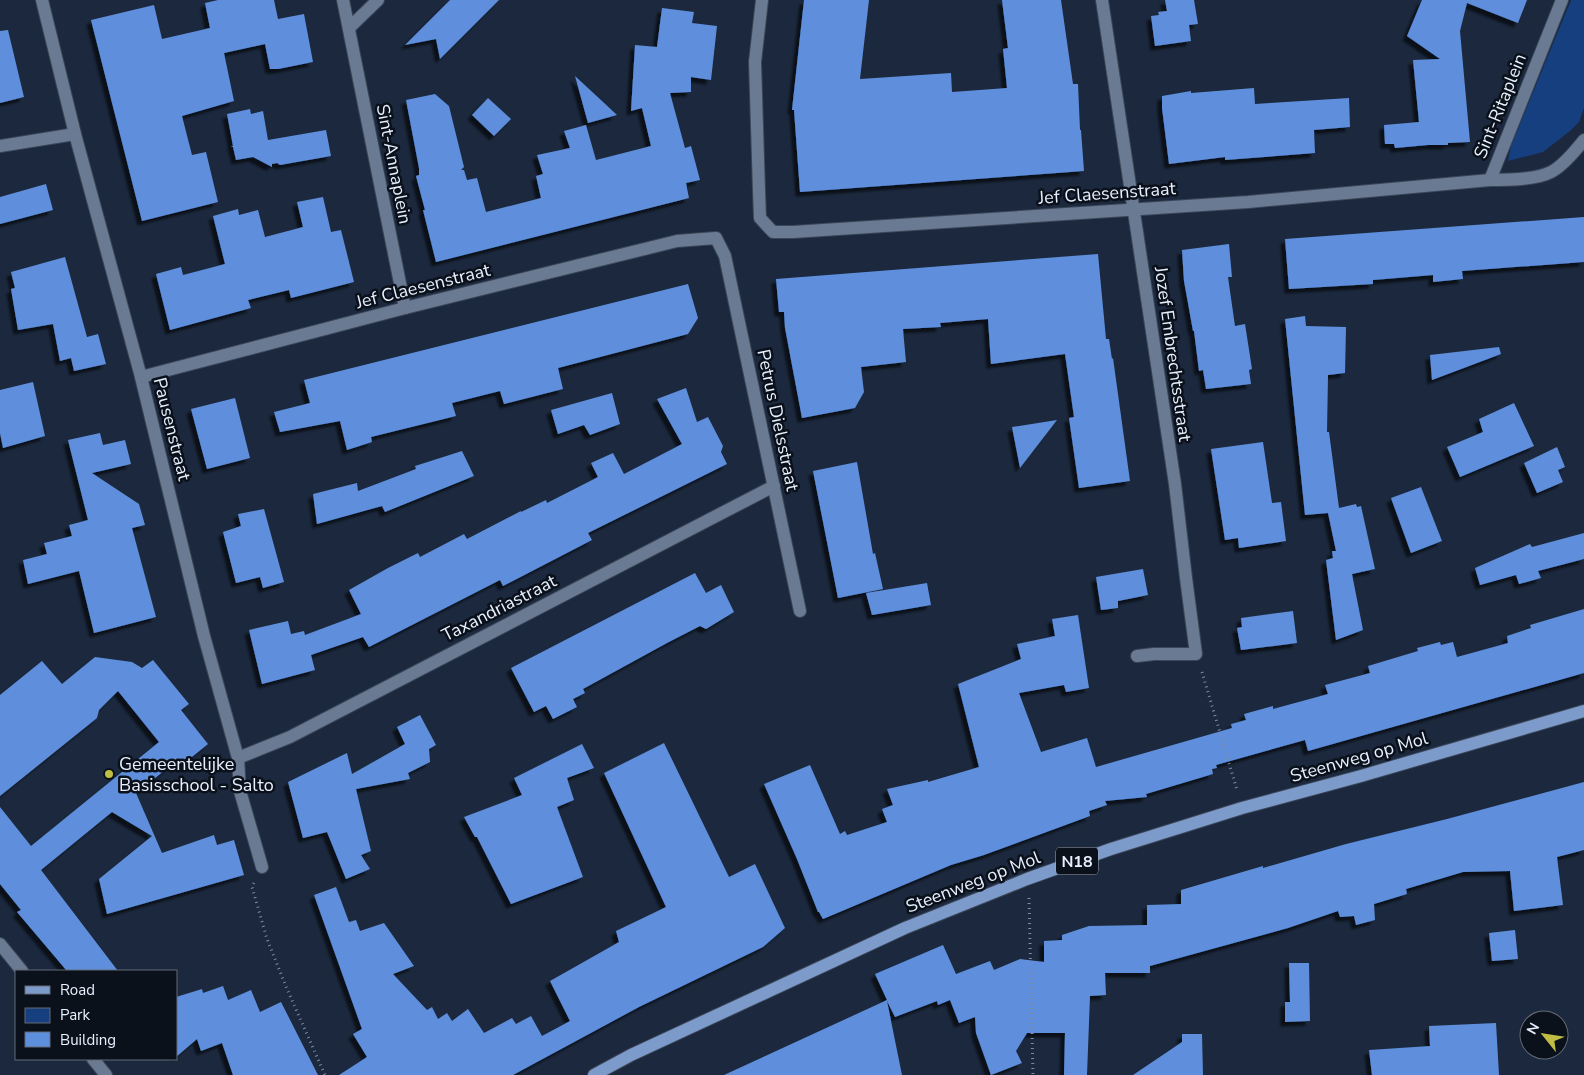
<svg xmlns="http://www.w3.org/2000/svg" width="1584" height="1075" font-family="'Nunito Sans',sans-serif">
	<defs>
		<filter id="shadow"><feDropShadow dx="-4.5" dy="4.5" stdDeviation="1" flood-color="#0009"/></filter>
	</defs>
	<rect width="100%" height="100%" fill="#1b283d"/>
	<polygon fill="#163f7f" points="1571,0 1584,0 1584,108 1579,122 1570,131 1543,152 1508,161 1511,146"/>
	<g fill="#5e8fdc" filter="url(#shadow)">
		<polygon points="218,0 274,0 278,19 304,14 313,62 278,69 270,69 265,44 224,53 234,101 182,116 192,155 206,152 218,202 142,221 91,20 154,5 162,39 210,28 205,3"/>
		<polygon points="450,0 499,0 440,59 436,39 405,45"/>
		<polygon points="804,0 869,0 860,79 951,73 952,92 1007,88 1003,49 1008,48 1002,0 1061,0 1073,84 1078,84 1080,130 1081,130 1084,171 800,192 794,110 792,110"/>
		<polygon points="1165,0 1194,0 1198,24 1189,25 1191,41 1155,46 1151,16 1159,15 1158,12 1167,11"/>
		<polygon points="1422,0 1527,0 1518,23 1467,3 1460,31 1470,142 1448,143 1448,145 1428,145 1395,148 1394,144 1385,144 1384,125 1419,122 1413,60 1440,59 1407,36"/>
		<polygon points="662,8 694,12 692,23 717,26 711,80 691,77 691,92 670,93 685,148 691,146 700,180 686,183 689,198 436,262 423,210 425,210 416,176 419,175 419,168 406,100 435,94 449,106 464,167 461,170 464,170 467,180 477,178 486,212 541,198 536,176 543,174 537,155 570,148 564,131 586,125 596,160 651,146 642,108 631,111 635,45 657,47"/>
		<polygon points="8,30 24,97 0,103 0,31"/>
		<polygon points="575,76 602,101 617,115 588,123"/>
		<polygon points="1254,88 1255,104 1349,98 1350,127 1314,130 1315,153 1225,160 1225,157 1169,164 1162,108 1162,96 1191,91 1191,93"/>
		<polygon points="488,98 511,119 494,136 472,115"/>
		<polygon points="250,109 251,114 263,111 268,140 326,130 331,156 280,165 277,163 272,164 272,167 253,157 236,160 233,147 231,146 233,146 227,114"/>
		<polygon points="46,184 53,210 0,224 0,197"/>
		<polygon points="323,197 331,232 341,230 354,282 291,298 289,290 248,300 251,308 170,330 156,274 181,267 183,275 225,264 213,216 238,209 239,215 258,210 265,237 303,227 297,202"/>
		<polygon points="1584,217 1584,262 1462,271 1463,279 1433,282 1433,275 1373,280 1373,284 1289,289 1285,239"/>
		<polygon points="1229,244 1232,277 1228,277 1235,326 1245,324 1252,369 1249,370 1251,384 1206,389 1203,370 1199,371 1194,331 1193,331 1184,281 1182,250"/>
		<polygon points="1098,254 1106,339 1109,339 1112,359 1113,358 1130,481 1079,488 1069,418 1074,417 1065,354 991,364 988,319 940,323 941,327 903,329 906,362 861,367 864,392 855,408 802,418 785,328 784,312 779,312 776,279"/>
		<polygon points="65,257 87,337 98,334 106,364 74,371 71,358 60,361 53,324 18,330 11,289 15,288 11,272"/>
		<polygon points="688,284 698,318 688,334 558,368 563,389 504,404 500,391 452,403 456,416 371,437 372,442 347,450 340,421 280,432 274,412 310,403 304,380"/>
		<polygon points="1305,316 1306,326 1346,327 1345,373 1328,375 1327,432 1329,432 1339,508 1356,504 1357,507 1361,506 1375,569 1352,574 1363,630 1336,640 1326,560 1333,558 1332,551 1336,551 1328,513 1305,515 1285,319"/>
		<polygon points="1499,347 1501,354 1432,380 1430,355"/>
		<polygon points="33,382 45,436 3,448 0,433 0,390"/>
		<polygon points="686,388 697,422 708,417 723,446 721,452 727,464 588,533 592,540 503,586 500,580 369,647 363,637 311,655 315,670 262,684 249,630 288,621 291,634 304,631 305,635 361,614 349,590 388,568 418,553 420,557 464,534 467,539 521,511 521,512 546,500 547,503 598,477 591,463 613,453 624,474 682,444 657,399"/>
		<polygon points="612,393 620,424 590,435 584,425 558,434 551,410"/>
		<polygon points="235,398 250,458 207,469 191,409"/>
		<polygon points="1514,403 1534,446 1460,477 1447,447 1483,432 1479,419"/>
		<polygon points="1057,420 1020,468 1012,427"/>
		<polygon points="100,433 103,445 125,440 131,464 92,473 139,504 145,525 132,528 156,617 94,633 79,571 28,584 23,560 47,554 44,543 72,536 69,525 88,520 68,440"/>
		<polygon points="1263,442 1272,503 1281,502 1286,541 1239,548 1238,538 1225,540 1211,449"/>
		<polygon points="1557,447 1565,467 1558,470 1563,482 1537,493 1524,463"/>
		<polygon points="462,451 474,476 385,512 382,506 317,524 313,494 357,483 358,491 416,469 415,466"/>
		<polygon points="857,462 873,554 875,553 883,589 838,598 813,471"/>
		<polygon points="1421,487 1442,541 1411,553 1391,498"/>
		<polygon points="264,509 284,582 263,588 260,577 236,583 223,532 241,526 238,514"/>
		<polygon points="1584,533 1584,559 1538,571 1541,578 1519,584 1516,575 1480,585 1475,568 1530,544 1532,547"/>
		<polygon points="1143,569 1148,595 1118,601 1118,608 1101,610 1096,577"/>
		<polygon points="695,573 706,593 721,585 734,612 706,629 700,626 667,643 583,689 585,693 573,699 577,707 553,719 546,706 534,712 511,668"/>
		<polygon points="927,583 931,605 872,615 866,593"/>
		<polygon points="1584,609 1584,673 1308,751 1305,740 1216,765 1217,768 1212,769 1213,774 1146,794 1147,797 1105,801 1107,805 1089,811 1090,816 984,855 951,865 823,919 819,912 818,912 797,859 764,784 810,765 840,834 845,831 847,835 887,822 882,809 893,805 887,789 928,780 928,782 979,767 958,684 1021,659 1017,644 1055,636 1052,619 1078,615 1089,688 1066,692 1064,685 1019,693 1041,752 1087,738 1096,767 1232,728 1231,724 1246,720 1244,714 1273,706 1273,709 1328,694 1325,685 1370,673 1368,666 1418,651 1417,648 1440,642 1441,645 1453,642 1457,657 1508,643 1507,636 1531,628 1530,625"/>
		<polygon points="1293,611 1297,643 1241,650 1237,628 1242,627 1241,618"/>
		<polygon points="95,657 132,662 142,668 153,660 189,704 181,710 208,744 182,765 178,760 136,793 162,853 214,835 217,845 234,840 244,875 107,914 99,879 152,836 112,812 41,870 118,971 67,971 17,912 21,910 0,884 0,807 31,846 159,742 118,691 99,710 97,718 0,796 0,695 42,661 62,684"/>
		<polygon points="420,715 436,745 429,749 430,762 408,773 410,779 356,789 371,851 361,855 370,869 346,879 327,832 303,838 288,782 347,753 352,774 405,744 397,727"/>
		<polygon points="664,743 729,877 755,864 785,928 763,947 639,1007 513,1075 339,1075 367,1057 353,1034 362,1029 314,895 336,887 349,922 356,920 360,931 384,923 414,966 393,974 427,1010 432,1007 438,1019 447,1013 452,1021 468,1009 484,1033 512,1018 516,1024 531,1016 542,1036 570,1021 550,981 619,942 616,931 666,907 604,773"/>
		<polygon points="582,744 594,768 567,778 574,800 557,807 583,877 511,904 477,837 475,837 464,817 522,795 514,778"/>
		<polygon points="1584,782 1584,850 1557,857 1563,905 1514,911 1510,871 1463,872 1406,889 1407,894 1374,904 1375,920 1356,925 1354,916 1340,917 1338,911 1288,928 1150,966 1150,973 1105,973 1106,995 1090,996 1087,1075 1064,1075 1065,1033 1027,1033 1016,1051 1022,1063 991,1075 976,1033 975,1017 959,1023 950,1000 938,1005 937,1001 895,1017 887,1001 902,1075 724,1075 887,1000 875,974 943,945 956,974 990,961 994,970 1020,959 1044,962 1044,941 1062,940 1062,935 1089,926 1147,925 1147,905 1181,904 1181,890 1263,866 1263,868 1346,844 1447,819"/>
		<polygon points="1515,930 1518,959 1492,961 1489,933"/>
		<polygon points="1289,963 1309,963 1310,1021 1285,1022 1285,1002 1290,1002"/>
		<polygon points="223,986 228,1000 251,990 260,1012 281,1002 318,1075 233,1075 222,1043 201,1051 197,1039 176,1057 176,997 202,989 203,993"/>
		<polygon points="1496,1023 1499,1075 1372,1075 1369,1050 1430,1046 1429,1026"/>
		<polygon points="1182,1034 1202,1034 1203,1075 1133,1075 1182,1042"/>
	</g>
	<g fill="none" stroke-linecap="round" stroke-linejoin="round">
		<defs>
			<g id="minor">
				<polyline points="42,0 75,134 141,377 204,636 238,758 240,791 262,867"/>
				<polyline points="343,0 405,308"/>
				<polyline points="762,0 755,62 759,191 760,218 773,232 793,232 1248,202 1490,180"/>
				<polyline points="1102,0 1175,484 1186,578 1196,654 1154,654 1137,656"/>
				<path d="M1562,0L1490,180C1507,180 1536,180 1551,172C1563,166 1576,150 1584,140"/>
				<polyline points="349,28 378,0"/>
				<polyline points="0,146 75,134"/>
				<polyline points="141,377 405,308 677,241 716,238 725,256 800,611"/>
				<polyline points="238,758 290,737 774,486"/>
				<polyline points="0,944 22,971"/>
				<polyline points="93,1059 106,1075"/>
			</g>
			<polyline id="major" points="594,1075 631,1055 905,928 1027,879 1111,849 1242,808 1361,776 1584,711"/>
		</defs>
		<use href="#minor" stroke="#3b4658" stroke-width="14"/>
		<use href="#major" stroke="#3b4658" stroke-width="14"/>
		<g stroke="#818c9e" stroke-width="3" stroke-dasharray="1 4" stroke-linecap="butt">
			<polyline points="1202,672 1237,790"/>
			<polyline points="254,883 252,887 267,939 287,989 325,1075"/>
			<polyline points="1029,898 1033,1075"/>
		</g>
		<use href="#minor" stroke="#6a7a93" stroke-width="12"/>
		<use href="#major" stroke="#7c9aca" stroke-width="12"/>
	</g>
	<circle fill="#bfbe42" stroke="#0b111a" stroke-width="2" cx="109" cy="774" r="5"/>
	<g text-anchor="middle" stroke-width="5" stroke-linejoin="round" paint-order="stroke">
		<rect fill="#0b111a" stroke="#a5adba" stroke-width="1" x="1056" y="847.5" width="42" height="27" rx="4"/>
		<g font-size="16" font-weight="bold" fill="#e7f0ff">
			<text x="1077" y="867">N18</text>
		</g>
		<g font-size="18" fill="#e7f0ff" stroke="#0b111a">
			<text transform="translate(1500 106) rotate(-68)" y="6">Sint-Ritaplein</text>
			<text transform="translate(394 164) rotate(79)" y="6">Sint-Annaplein</text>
			<text transform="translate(1107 193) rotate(-4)" y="6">Jef Claesenstraat</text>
			<text transform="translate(423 286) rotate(-14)" y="6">Jef Claesenstraat</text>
			<text transform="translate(1173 354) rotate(82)" y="6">Jozef Embrechtsstraat</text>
			<text transform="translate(778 420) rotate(78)" y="6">Petrus Dielsstraat</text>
			<text transform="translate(172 429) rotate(76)" y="6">Pausenstraat</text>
			<text transform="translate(499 608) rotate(-27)" y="6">Taxandriastraat</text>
			<text transform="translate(1359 757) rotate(-16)" y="6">Steenweg op Mol</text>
			<text transform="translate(973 882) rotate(-21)" y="6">Steenweg op Mol</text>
		</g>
		<g font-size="18" fill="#e7f0ff" stroke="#0b111a" text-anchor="start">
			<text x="119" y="770">Gemeentelijke<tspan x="119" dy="21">Basisschool - Salto</tspan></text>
		</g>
	</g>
	<rect x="15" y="970" width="162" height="90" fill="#0b111a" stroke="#636a76"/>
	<rect x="25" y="986" width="25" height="8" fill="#7c9aca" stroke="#636a76"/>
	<text x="60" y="995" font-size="15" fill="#e7f0ff">Road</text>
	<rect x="25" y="1008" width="25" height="15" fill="#163f7f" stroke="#636a76"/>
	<text x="60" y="1020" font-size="15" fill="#e7f0ff">Park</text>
	<rect x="25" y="1032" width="25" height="15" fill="#5e8fdc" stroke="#636a76"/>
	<text x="60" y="1045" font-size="15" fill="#e7f0ff">Building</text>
	<g transform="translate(1544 1035) rotate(300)"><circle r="24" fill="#0b111a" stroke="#636a76"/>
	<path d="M0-4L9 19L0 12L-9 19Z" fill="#bfbe42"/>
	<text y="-8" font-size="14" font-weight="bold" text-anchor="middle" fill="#e7f0ff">N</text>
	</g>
</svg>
